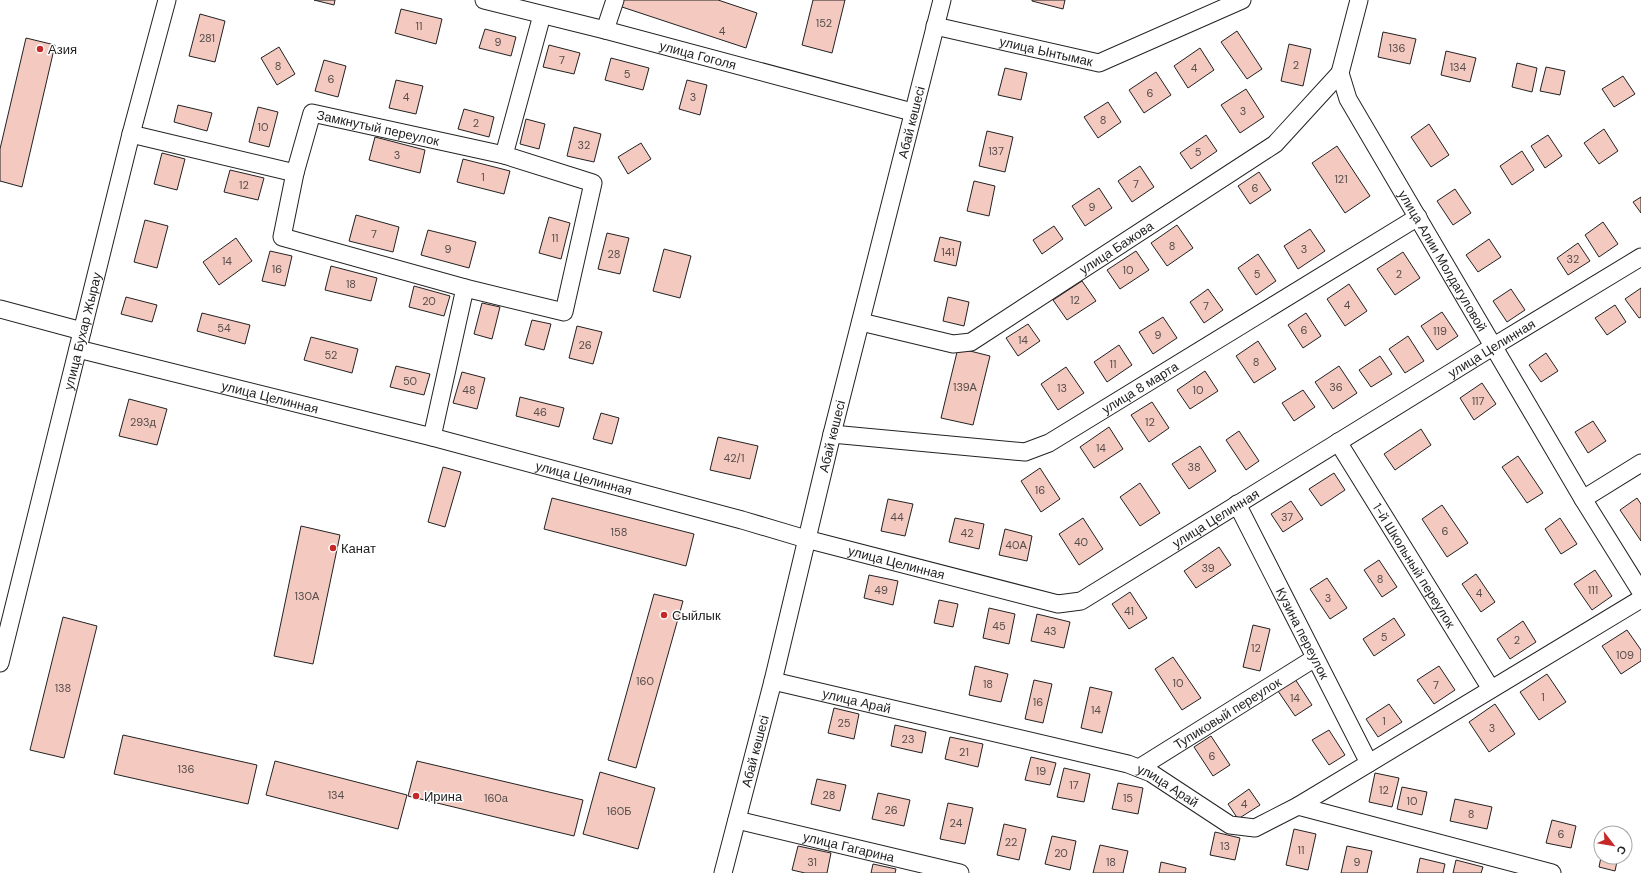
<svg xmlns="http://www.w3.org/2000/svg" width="1641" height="873" font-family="'DM Sans',sans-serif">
	<rect width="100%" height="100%" fill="#fff"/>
	<g fill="#f3c9c0" stroke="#222">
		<polygon points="314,0 335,0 334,5"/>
		<polygon points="621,0 718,0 757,13 746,48 619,6"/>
		<polygon points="813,0 845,0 832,53 802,45"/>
		<polygon points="1032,0 1065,0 1063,9 1032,1"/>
		<polygon points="401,9 442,19 436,44 395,33"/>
		<polygon points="200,14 225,21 215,62 189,56"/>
		<polygon points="485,29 516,37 511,56 479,48"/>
		<polygon points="1237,31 1262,69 1247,79 1221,42"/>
		<polygon points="1383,32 1416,39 1410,64 1378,57"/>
		<polygon points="26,38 55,45 22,187 0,181 0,149"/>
		<polygon points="1289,44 1311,49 1303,86 1281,81"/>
		<polygon points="549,45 580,53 574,74 543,67"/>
		<polygon points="279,47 295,74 277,85 261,58"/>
		<polygon points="1200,48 1214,70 1188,88 1174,66"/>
		<polygon points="1446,51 1476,58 1470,82 1441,75"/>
		<polygon points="611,58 649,68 643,90 605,80"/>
		<polygon points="324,60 346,66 338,97 315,91"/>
		<polygon points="1517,63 1537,68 1532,92 1512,87"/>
		<polygon points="1546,67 1565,71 1560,95 1540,91"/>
		<polygon points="1005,68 1027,73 1021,100 998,95"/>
		<polygon points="1156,72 1171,95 1144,113 1129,90"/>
		<polygon points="1623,76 1635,94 1614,107 1602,89"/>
		<polygon points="396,80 423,86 416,114 389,108"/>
		<polygon points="687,80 707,85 700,115 679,109"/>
		<polygon points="1246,89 1264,117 1240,133 1221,105"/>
		<polygon points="1108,102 1121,122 1098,138 1084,117"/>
		<polygon points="178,105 212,113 207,131 174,122"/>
		<polygon points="258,107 278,112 269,147 249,142"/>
		<polygon points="464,109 494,117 489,137 458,129"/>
		<polygon points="526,119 545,124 539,149 520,144"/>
		<polygon points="1429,124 1449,155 1431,167 1411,137"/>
		<polygon points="574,127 601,134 594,162 567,156"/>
		<polygon points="1604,129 1618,151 1599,164 1584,143"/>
		<polygon points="987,131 1013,137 1005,172 979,166"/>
		<polygon points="1206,135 1217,151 1191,169 1180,153"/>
		<polygon points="1548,135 1562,156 1545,168 1531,146"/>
		<polygon points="375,137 425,150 420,173 369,160"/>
		<polygon points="641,143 651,159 628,174 618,157"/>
		<polygon points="1337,146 1370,196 1345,213 1312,163"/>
		<polygon points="1522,151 1534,170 1512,185 1500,166"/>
		<polygon points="162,153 185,159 177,190 154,184"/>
		<polygon points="463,159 510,171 504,194 457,182"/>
		<polygon points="1140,166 1154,187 1132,202 1118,181"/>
		<polygon points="230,170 264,178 258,200 224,192"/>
		<polygon points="1259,172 1271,190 1250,204 1238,186"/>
		<polygon points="974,181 995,186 989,216 967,211"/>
		<polygon points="1099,188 1112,208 1085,226 1072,206"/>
		<polygon points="1455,189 1471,213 1453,225 1437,201"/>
		<polygon points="1641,197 1641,213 1633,202"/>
		<polygon points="356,215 399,227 393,252 349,241"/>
		<polygon points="549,217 570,223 561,259 539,253"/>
		<polygon points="145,220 168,226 157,268 134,262"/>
		<polygon points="1603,222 1618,244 1599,257 1585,235"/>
		<polygon points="1177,225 1193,248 1167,266 1151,243"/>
		<polygon points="1054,226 1063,239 1042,254 1033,240"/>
		<polygon points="1310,229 1325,251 1298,269 1284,246"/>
		<polygon points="428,230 476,242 469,268 421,255"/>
		<polygon points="607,233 629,238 620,274 598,269"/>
		<polygon points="940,237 961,242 956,266 934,261"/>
		<polygon points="236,238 252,261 219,285 203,262"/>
		<polygon points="1489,239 1501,257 1478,272 1466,255"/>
		<polygon points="1578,243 1590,261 1568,275 1557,258"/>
		<polygon points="664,249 691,256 680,298 653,291"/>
		<polygon points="270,251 292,256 285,286 262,281"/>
		<polygon points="1136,251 1149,270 1120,289 1107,270"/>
		<polygon points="1403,252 1420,278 1395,295 1377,269"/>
		<polygon points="1258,254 1276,281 1256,295 1238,268"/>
		<polygon points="331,266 377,278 371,301 325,290"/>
		<polygon points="1082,281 1096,301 1067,320 1053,300"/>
		<polygon points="1349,284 1367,311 1345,326 1327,299"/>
		<polygon points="414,286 450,296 444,316 409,307"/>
		<polygon points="1641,288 1641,317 1639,318 1625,299"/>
		<polygon points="1208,289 1223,310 1204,323 1190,302"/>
		<polygon points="1511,289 1525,310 1507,322 1493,301"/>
		<polygon points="126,297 157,305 152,322 121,314"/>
		<polygon points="948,297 969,302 964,326 943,321"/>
		<polygon points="482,303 500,307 492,339 474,334"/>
		<polygon points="1615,305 1626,322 1607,335 1595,318"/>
		<polygon points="1442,312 1458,336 1437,350 1421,326"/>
		<polygon points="202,313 250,325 245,344 197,331"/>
		<polygon points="1306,313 1321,336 1303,348 1288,325"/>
		<polygon points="1163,317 1177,338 1153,354 1139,332"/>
		<polygon points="532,320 551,324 544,350 525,345"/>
		<polygon points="1028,324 1040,341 1018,356 1006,338"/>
		<polygon points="577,326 602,332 593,364 569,358"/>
		<polygon points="1408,336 1424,361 1405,373 1389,349"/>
		<polygon points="311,337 358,349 352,373 304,360"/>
		<polygon points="1258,341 1276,369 1254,383 1236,356"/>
		<polygon points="1119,345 1132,365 1107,382 1094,362"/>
		<polygon points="958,348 990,356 973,425 941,418"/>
		<polygon points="1546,353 1558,371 1541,382 1529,365"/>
		<polygon points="1380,356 1392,374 1371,387 1359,370"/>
		<polygon points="396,366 430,374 424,395 390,387"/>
		<polygon points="1339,366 1357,393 1333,409 1315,382"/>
		<polygon points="1066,367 1084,393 1058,410 1041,384"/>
		<polygon points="1205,371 1218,391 1190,409 1177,390"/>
		<polygon points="462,372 485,378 477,409 453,403"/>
		<polygon points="1482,383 1496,404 1474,420 1460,398"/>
		<polygon points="1303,390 1315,407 1294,421 1282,403"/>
		<polygon points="520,397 564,408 559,427 516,416"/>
		<polygon points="129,399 167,409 157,445 119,436"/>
		<polygon points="1152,402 1169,428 1149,442 1131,415"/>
		<polygon points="601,413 619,418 612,444 593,439"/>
		<polygon points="1593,421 1606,441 1588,453 1575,432"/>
		<polygon points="1109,427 1123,449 1094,468 1080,447"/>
		<polygon points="1421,429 1431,445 1395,470 1384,454"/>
		<polygon points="1239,431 1259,461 1246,470 1226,440"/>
		<polygon points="718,437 758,446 750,479 710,470"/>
		<polygon points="1200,446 1216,471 1189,489 1172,464"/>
		<polygon points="1518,456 1543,493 1527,503 1502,467"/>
		<polygon points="443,467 461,472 445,527 428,522"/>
		<polygon points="1040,468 1060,499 1041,512 1021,481"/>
		<polygon points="1334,473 1345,490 1321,506 1309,489"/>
		<polygon points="1140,483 1160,513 1140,526 1120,497"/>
		<polygon points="552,498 694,534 686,566 544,529"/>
		<polygon points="1637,498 1641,504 1641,541 1620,510"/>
		<polygon points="888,499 913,504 905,536 881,531"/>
		<polygon points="1291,501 1303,519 1283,532 1271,514"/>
		<polygon points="1442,505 1468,543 1447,557 1422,519"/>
		<polygon points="955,518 984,524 979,549 949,542"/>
		<polygon points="1083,518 1103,549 1079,565 1059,534"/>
		<polygon points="1560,518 1577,544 1561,554 1545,529"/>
		<polygon points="301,526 340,535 313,664 274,656"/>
		<polygon points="1005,529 1032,536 1027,561 999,555"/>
		<polygon points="1219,547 1231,565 1196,588 1184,571"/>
		<polygon points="1379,560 1397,587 1382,597 1364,570"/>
		<polygon points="1595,570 1612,596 1592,610 1574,584"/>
		<polygon points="1476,574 1495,602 1481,612 1462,584"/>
		<polygon points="869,575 898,581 893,605 864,598"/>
		<polygon points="1327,578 1347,608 1330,619 1310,589"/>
		<polygon points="1130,592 1147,618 1129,629 1112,604"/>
		<polygon points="654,594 683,601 636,768 608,760"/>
		<polygon points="939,600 958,604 953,627 934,623"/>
		<polygon points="989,608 1015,614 1009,644 983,638"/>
		<polygon points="1037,614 1070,622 1064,648 1031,641"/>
		<polygon points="63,617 97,626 64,758 30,750"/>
		<polygon points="1394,618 1405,635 1374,656 1363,639"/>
		<polygon points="1523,621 1536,642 1510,659 1497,639"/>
		<polygon points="1253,625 1270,629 1260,671 1243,667"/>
		<polygon points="1627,630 1641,650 1641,661 1621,674 1602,646"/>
		<polygon points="1173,657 1201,698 1182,710 1155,669"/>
		<polygon points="975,666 1008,674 1001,702 969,695"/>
		<polygon points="1439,666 1455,690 1434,704 1417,680"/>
		<polygon points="1547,674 1566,702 1539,720 1520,692"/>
		<polygon points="1295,679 1312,705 1295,716 1278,691"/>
		<polygon points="1034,680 1052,684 1043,723 1025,719"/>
		<polygon points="1090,687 1112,692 1102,733 1081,728"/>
		<polygon points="1389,704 1402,722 1378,737 1366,719"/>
		<polygon points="1495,704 1515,734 1489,752 1469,722"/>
		<polygon points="834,708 859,714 854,739 828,733"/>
		<polygon points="895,725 926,732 922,753 891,746"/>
		<polygon points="1329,730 1345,755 1329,765 1312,740"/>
		<polygon points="123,735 257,765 248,804 114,774"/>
		<polygon points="1211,736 1230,765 1213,776 1194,747"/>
		<polygon points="950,737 983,744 978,767 945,759"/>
		<polygon points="1031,757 1056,763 1050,785 1025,780"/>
		<polygon points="275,761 407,795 398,829 266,795"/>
		<polygon points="417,761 583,800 574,836 408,796"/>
		<polygon points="1064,768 1090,774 1084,802 1057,797"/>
		<polygon points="600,772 655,788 638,849 583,834"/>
		<polygon points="1375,773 1399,778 1392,807 1369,802"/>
		<polygon points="817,779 846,785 840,811 811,804"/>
		<polygon points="1118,783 1143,788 1138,814 1112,809"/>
		<polygon points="1402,787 1427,792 1422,815 1397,809"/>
		<polygon points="1249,789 1260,805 1238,819 1228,804"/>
		<polygon points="878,793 910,800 904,826 872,819"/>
		<polygon points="1455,799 1492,807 1487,829 1450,821"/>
		<polygon points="948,803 973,808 965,844 940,839"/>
		<polygon points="1552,820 1576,826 1571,848 1546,843"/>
		<polygon points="1004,824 1026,829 1019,860 997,855"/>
		<polygon points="1294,829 1316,834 1308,870 1286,865"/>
		<polygon points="1215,832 1240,838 1235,860 1210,855"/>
		<polygon points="1052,836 1076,841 1070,870 1045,864"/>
		<polygon points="1100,845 1128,851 1123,873 1093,873"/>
		<polygon points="798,846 831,853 827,873 805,873 792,870"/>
		<polygon points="1347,846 1372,851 1367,873 1341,873"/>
		<polygon points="1601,857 1618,857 1615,871 1599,867"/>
		<polygon points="1420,858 1445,864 1443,873 1417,873"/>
		<polygon points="1456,860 1483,867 1481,873 1453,873"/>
		<polygon points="1161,862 1186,868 1185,873 1159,873"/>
		<polygon points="873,864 896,869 895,873 871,873"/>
	</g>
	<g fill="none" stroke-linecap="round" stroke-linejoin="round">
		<defs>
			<g id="minor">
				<path id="s1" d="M484,0L605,30L912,112"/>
				<path id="s2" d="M1359,0L1340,73L1348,99L1583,499L1641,592"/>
				<path id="s3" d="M935,26L1099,63L1242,0"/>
				<polyline points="605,30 615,0"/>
				<polyline points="131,134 295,173 282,237 465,288"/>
				<path id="s4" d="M295,173L312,113L504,155"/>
				<polyline points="0,309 82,331"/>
				<path id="s5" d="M861,322L953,344L971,342L1275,144L1340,73"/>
				<path id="s6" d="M78,349L432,437L742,520L806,539L1058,604L1081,601L1494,346L1641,257"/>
				<path id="s7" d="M832,434L1025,452L1049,443L1418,217"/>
				<polyline points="432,437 465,288 564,312 593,183 504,155 542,15"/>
				<path id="s8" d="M1338,442L1491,689"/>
				<polyline points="1583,499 1641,463"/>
				<path id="s9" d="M1237,504L1369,763"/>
				<path id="s10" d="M0,663L131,134L167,0"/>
				<path id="s11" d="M773,681L1128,764L1151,773L1230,825L1255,828L1298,806L1552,873"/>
				<path id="s12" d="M1139,768L1315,658"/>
				<polyline points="1298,806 1641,599"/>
				<path id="s13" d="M737,820L960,873"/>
				<path id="s14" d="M723,873L773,681L832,434L942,0"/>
			</g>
		</defs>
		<use href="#minor" stroke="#222" stroke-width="19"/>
		<use href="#minor" stroke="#fff" stroke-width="17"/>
	</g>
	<g fill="#c62828" stroke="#fff" stroke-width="1.5">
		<circle cx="40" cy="49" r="4"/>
		<circle cx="333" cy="548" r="4"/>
		<circle cx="664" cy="615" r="4"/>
		<circle cx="416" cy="796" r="4"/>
	</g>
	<g text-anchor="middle" stroke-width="3" stroke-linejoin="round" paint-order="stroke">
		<g font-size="11" fill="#564c4a">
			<text x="824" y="27">152</text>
			<text x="419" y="30">11</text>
			<text x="722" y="35">4</text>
			<text x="207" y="42">281</text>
			<text x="498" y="46">9</text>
			<text x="1397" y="52">136</text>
			<text x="562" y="64">7</text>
			<text x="1296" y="69">2</text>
			<text x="278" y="70">8</text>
			<text x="1458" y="71">134</text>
			<text x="1194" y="72">4</text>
			<text x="627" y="78">5</text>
			<text x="331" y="83">6</text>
			<text x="1150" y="97">6</text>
			<text x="406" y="101">4</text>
			<text x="693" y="101">3</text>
			<text x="1243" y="115">3</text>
			<text x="1103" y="124">8</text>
			<text x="476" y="127">2</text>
			<text x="263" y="131">10</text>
			<text x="584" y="149">32</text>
			<text x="996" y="155">137</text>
			<text x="1198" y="156">5</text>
			<text x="397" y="159">3</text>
			<text x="483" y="181">1</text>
			<text x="1341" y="183">121</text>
			<text x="1136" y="188">7</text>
			<text x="244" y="189">12</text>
			<text x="1255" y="192">6</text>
			<text x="1092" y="211">9</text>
			<text x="374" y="238">7</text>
			<text x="555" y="242">11</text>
			<text x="1172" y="250">8</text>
			<text x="448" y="253">9</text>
			<text x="1304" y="253">3</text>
			<text x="948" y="256">141</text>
			<text x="614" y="258">28</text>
			<text x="1573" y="263">32</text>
			<text x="227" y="265">14</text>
			<text x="277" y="273">16</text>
			<text x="1128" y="274">10</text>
			<text x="1257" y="278">5</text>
			<text x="1399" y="278">2</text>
			<text x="351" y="288">18</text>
			<text x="1075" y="304">12</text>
			<text x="429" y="305">20</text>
			<text x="1347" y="309">4</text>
			<text x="1206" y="310">7</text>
			<text x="224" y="332">54</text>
			<text x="1304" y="334">6</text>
			<text x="1440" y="335">119</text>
			<text x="1158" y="339">9</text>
			<text x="1023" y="344">14</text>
			<text x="585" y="349">26</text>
			<text x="331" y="359">52</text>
			<text x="1256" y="366">8</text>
			<text x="1113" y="368">11</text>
			<text x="410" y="385">50</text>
			<text x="965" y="391">139А</text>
			<text x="1336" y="391">36</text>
			<text x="1062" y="392">13</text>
			<text x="469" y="394">48</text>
			<text x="1198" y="394">10</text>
			<text x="1478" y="405">117</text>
			<text x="540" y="416">46</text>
			<text x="143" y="426">293д</text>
			<text x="1150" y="426">12</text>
			<text x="1101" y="452">14</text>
			<text x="734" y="462">42/1</text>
			<text x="1194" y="471">38</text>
			<text x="1040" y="494">16</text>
			<text x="897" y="521">44</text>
			<text x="1287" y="521">37</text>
			<text x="1445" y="535">6</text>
			<text x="619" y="536">158</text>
			<text x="967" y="537">42</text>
			<text x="1081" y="546">40</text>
			<text x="1016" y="549">40А</text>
			<text x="1208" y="572">39</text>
			<text x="1380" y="583">8</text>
			<text x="881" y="594">49</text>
			<text x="1593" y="594">111</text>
			<text x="1479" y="597">4</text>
			<text x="307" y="600">130А</text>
			<text x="1328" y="602">3</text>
			<text x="1129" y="615">41</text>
			<text x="999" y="630">45</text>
			<text x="1050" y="635">43</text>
			<text x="1384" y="641">5</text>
			<text x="1517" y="644">2</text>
			<text x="1256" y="652">12</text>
			<text x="1625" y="659">109</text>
			<text x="645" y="685">160</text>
			<text x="1178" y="687">10</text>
			<text x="988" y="688">18</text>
			<text x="1436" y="689">7</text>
			<text x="63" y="692">138</text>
			<text x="1543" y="701">1</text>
			<text x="1295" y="702">14</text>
			<text x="1038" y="706">16</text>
			<text x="1096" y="714">14</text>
			<text x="1384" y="725">1</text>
			<text x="844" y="727">25</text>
			<text x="1492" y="732">3</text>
			<text x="908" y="743">23</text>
			<text x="964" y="756">21</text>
			<text x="1212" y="760">6</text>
			<text x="186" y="773">136</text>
			<text x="1041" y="775">19</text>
			<text x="1074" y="789">17</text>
			<text x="1384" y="794">12</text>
			<text x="336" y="799">134</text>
			<text x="829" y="799">28</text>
			<text x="496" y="802">160а</text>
			<text x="1128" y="802">15</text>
			<text x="1412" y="805">10</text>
			<text x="1244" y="808">4</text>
			<text x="891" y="814">26</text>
			<text x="619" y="815">160Б</text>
			<text x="1471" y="818">8</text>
			<text x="956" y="827">24</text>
			<text x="1561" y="838">6</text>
			<text x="1011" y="846">22</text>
			<text x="1225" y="850">13</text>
			<text x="1301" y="854">11</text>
			<text x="1061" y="857">20</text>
			<text x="812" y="866">31</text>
			<text x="1111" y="866">18</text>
			<text x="1357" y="866">9</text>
		</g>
		<g font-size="13" fill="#222" stroke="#fff" text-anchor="start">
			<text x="48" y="54">Азия</text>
			<text x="341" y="553">Канат</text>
			<text x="672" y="620">Сыйлык</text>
			<text x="424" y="801">Ирина</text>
		</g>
		<g font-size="13" fill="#222" stroke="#fff">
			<text dy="5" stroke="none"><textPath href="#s3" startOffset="114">улица Ынтымак</textPath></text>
			<text dy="5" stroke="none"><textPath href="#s1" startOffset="221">улица Гоголя</textPath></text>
			<text dy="5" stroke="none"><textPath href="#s14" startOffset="774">Абай көшесі</textPath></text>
			<text dy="5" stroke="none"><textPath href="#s4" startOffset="130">Замкнутый переулок</textPath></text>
			<text dy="5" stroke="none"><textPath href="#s5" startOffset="286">улица Бажова</textPath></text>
			<text dy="5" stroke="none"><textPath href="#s2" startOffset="290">улица Алии Молдагуловой</textPath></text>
			<text dy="5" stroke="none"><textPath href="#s10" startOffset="342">улица Бухар Жырау</textPath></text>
			<text dy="5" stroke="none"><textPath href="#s6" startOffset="1518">улица Целинная</textPath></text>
			<text dy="5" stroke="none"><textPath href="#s7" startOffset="326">улица 8 марта</textPath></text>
			<text dy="5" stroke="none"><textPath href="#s6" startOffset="198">улица Целинная</textPath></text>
			<text dy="5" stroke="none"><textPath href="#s14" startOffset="450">Абай көшесі</textPath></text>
			<text dy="5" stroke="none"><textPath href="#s6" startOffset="522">улица Целинная</textPath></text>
			<text dy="5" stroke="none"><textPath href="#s6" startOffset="1194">улица Целинная</textPath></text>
			<text dy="5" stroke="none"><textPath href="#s6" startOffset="846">улица Целинная</textPath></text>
			<text dy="5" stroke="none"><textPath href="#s8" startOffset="145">1-й Школьный переулок</textPath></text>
			<text dy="5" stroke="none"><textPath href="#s9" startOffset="145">Кузина переулок</textPath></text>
			<text dy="5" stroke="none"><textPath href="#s11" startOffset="86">улица Арай</textPath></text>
			<text dy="5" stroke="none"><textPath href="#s12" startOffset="104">Тупиковый переулок</textPath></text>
			<text dy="5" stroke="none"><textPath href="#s14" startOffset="126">Абай көшесі</textPath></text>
			<text dy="5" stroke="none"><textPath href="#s11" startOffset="410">улица Арай</textPath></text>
			<text dy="5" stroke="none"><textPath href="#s13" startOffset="115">улица Гагарина</textPath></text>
		</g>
	</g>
	<g transform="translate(1613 845) rotate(121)"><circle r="19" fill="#ffffff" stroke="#a7a7a7"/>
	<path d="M0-3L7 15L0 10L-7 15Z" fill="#c62828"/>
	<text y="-6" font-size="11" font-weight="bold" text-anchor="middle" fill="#222222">С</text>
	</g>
</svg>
